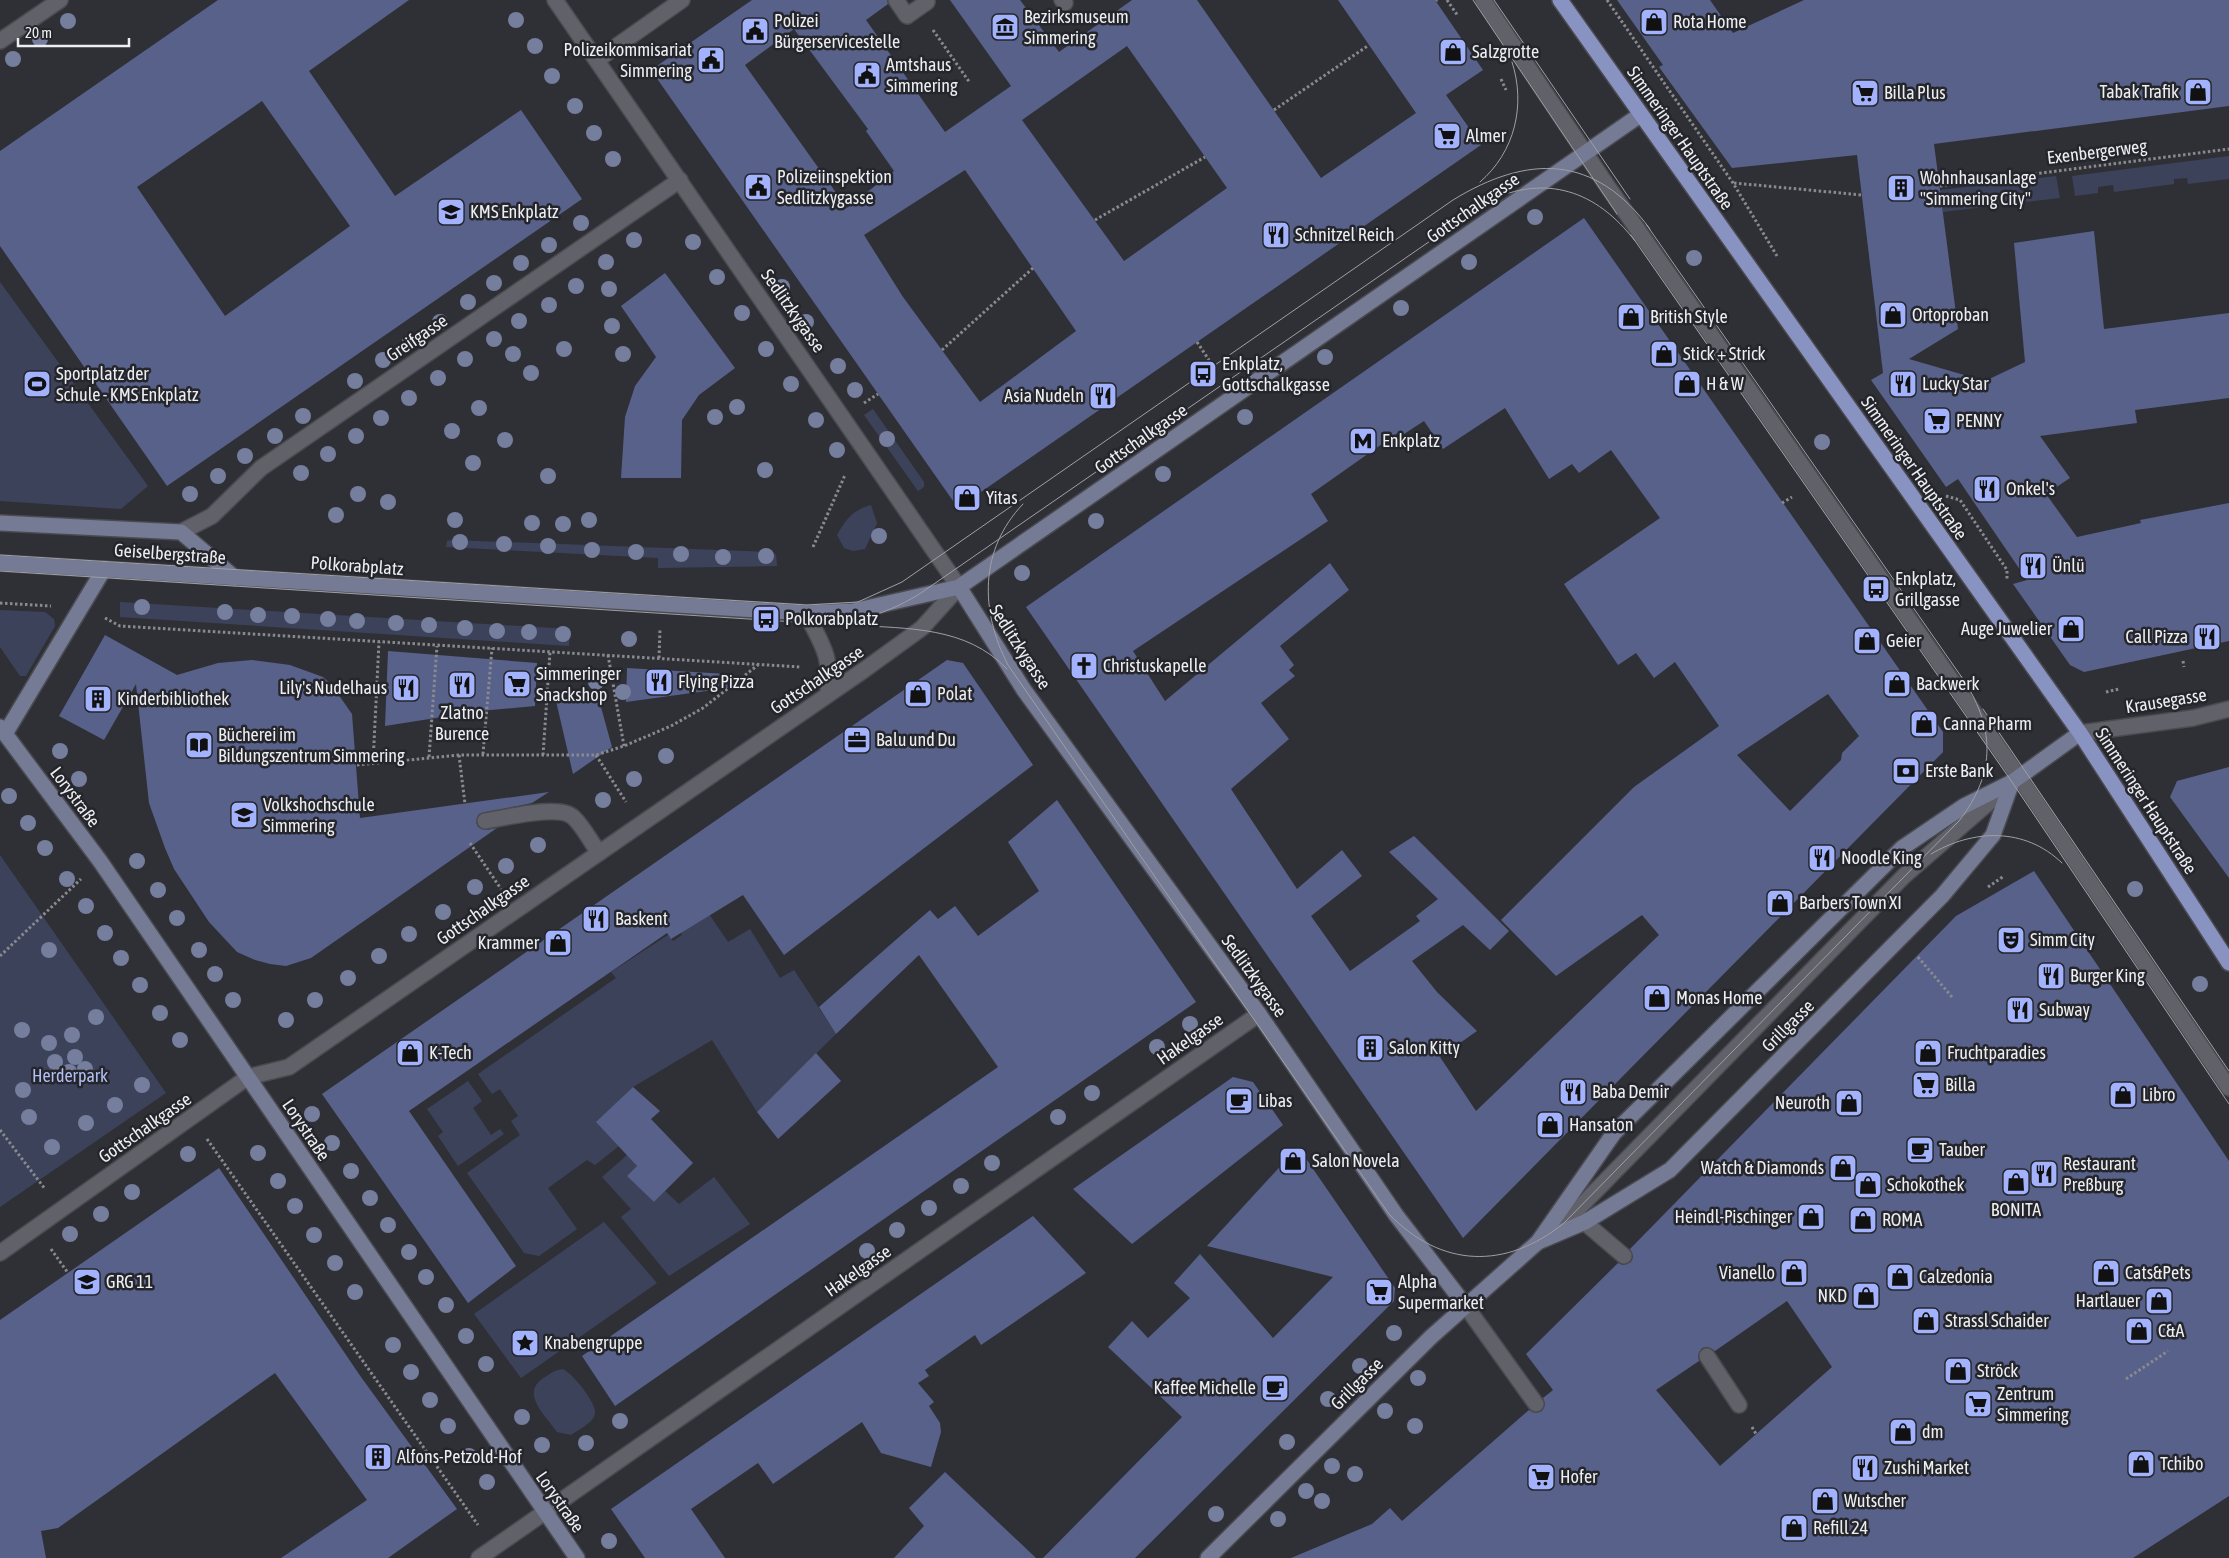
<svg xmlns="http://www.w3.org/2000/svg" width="2229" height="1558" font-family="'Asap Condensed',sans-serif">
	<rect width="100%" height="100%" fill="#2f3036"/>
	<g fill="#3d425b">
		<polygon points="2229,156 2229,179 2188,184 2187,178 2174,179 2174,184 2114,192 2113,185 2098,187 2098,193 2075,196 2072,176"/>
		<polygon points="2056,176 2060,198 1943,212 1940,190"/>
		<polygon points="0,282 148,486 121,509 0,501"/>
		<polygon points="873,409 924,482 924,487 918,491 864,415"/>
		<path d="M871,505L877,523L865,549L853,551L844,548L837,535C846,519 853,510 871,505Z"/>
		<polygon points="451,540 773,552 776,555 777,566 658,568 658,558 446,547 447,541"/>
		<polygon points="120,602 570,629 569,646 120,617"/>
		<polygon points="0,610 45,612 54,619 55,626 26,676 20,676 0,647"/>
		<polygon points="0,855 166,1093 0,1207"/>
		<polygon points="705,908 728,942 750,929 780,978 794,970 836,1034 757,1112 712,1040 633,1087 597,1122 619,1146 595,1165 587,1160 548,1188 577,1229 539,1256 524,1253 467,1173 520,1135 511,1121 518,1116 500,1089 492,1094 478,1074 616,978 611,972 668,935 673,941 682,935 679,929"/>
		<polygon points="468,1081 482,1101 473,1108 491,1135 500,1129 504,1134 458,1166 438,1136 443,1132 427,1109"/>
		<polygon points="627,1155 637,1166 628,1176 654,1202 665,1191 679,1204 714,1177 750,1224 669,1276 621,1217 631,1209 602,1177"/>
		<polygon points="604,1222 657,1283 521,1378 474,1314"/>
		<path d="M563,1369C573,1374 597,1403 595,1414C593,1423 578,1430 571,1435L557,1432C546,1416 521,1394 542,1379C550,1374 554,1370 563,1369Z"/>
	</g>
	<g fill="#58618a" fill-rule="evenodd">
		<path d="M218,0H409L309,71L395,196L521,110L582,199L167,486L0,246V151ZM262,101L350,226L225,316L137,187Z"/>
		<path d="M752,0H887L888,4L866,20L945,132L1011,86L950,0H1020L1059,52L1132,0H1197L1321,178L1416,113L1338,0H1435L1483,70L1446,95L1481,145L958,508L651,70ZM794,29L868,129L866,131L894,171L847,208L745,65ZM1127,46L1227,188L1124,261L1022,120ZM965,170L1076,331L980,402L903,297L864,235Z"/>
		<polygon points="1617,0 1710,0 1733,33 1804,0 2229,0 2229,106 1934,144 1958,329 1909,359 1985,381 2025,362 2014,243 2094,231 2104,329 2229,313 2229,398 2135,410 2137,423 2040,436 2070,478 2046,494 2077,537 2141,523 2140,520 2229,503 2229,641 2084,672 2070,665 2013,584 2027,580 1958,479 1946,487 1871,380 1883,373 1857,155 1732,168 1659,67 1663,65"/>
		<path d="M1584,218L1943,732V752L1463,1238L1026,607ZM1505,408L1549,479L1572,464L1579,473L1611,450L1660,518L1564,584L1618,665L1636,653L1654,678L1675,662L1719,726L1634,787L1501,920L1556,976L1642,915L1659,935L1476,1111L1440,1057L1477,1031L1437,992L1412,961L1463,925L1490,950L1509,931L1414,836L1389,852L1438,899L1416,916L1420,921L1350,971L1311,916L1362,876L1342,850L1297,889L1231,789L1289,739L1261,703L1295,676L1289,670L1294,665L1280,646L1349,590L1330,563L1165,701L1133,651L1328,521L1311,494L1399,432L1401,436L1424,421L1443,449ZM1828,694L1859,736L1842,753L1841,760L1790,811L1737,755Z"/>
		<polygon points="665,273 735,368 699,395 682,420 681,478 621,478 625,417 635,386 656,357 621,306"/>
		<polygon points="105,635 177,675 218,663 252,660 290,665 323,677 331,684 352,714 360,818 549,792 532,803 479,814 476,822 478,827 486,830 497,828 311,958 286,966 270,964 255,960 237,952 209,922 174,869 165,848 149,803 136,684 104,740 59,716"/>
		<polygon points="388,651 537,663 535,706 480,711 385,726"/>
		<polygon points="947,660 963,663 1033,765 784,955 743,895 671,939 667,933 409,1111 516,1266 468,1303 322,1094"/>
		<polygon points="627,668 727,674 728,688 626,702"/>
		<polygon points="596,689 612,747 573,774 556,701"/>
		<polygon points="2229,767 2229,878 2170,797 2177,781"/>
		<polygon points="1057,800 1196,1002 615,1406 582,1356 998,1067 919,955 836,1034 819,1007 930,910 938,919 955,906 978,936 1039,891 1008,842"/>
		<path d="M2034,871L2229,1161V1496L2133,1558H1291L1372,1524L1390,1508L1402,1521L1529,1410L1536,1413L1542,1411L1545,1404L1543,1398L1553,1390L1526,1354L1618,1263L1623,1265L1631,1262L1633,1257L1630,1249L1956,916ZM1787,1301L1832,1367L1720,1466L1656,1390L1699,1361L1698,1356L1702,1348L1707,1347L1715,1351Z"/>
		<polygon points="816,1053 841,1081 778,1139 757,1112"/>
		<polygon points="1233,1077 1253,1082 1283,1125 1132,1244 1073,1189"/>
		<polygon points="633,1087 660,1111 651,1119 693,1163 654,1202 627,1176 637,1166 596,1122"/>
		<polygon points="1298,1147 1395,1288 1394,1301 1135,1558 1043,1558 1182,1417 1108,1347 1132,1321 1148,1338 1190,1298 1174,1283 1200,1254 1273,1338 1333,1277 1207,1246"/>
		<polygon points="219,1168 361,1377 457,1509 388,1558 281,1558 367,1500 275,1373 58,1528 41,1531 46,1558 0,1558 0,1320"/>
		<polygon points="1033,1216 1086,1273 981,1345 975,1335 925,1370 929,1376 918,1383 934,1402 929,1406 940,1423 941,1432 931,1467 881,1453 862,1422 773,1484 758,1463 691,1509 725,1558 645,1558 611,1509"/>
		<polygon points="945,1472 1036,1558 894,1558 924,1526 909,1508"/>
	</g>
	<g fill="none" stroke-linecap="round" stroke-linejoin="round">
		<defs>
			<g id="lane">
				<polyline points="896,0 907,16 927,2"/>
				<polyline points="1062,0 1065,3"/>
				<polyline points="1483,0 1608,187 2019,777 2229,1088"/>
				<path d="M485,821C504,818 559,804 573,817C583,826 591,842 599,853"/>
				<polyline points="1576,1215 1624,1256"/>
				<polyline points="1549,1235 1574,1213 1904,876 2002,791"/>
				<polyline points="1465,1305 1536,1404"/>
				<polyline points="1707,1356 1739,1405"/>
			</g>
			<g id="street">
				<polyline points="0,41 60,0"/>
				<polyline points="597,60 682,0"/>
				<polyline points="181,532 212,516 261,468 680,180"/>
				<path d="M806,613C822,645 832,655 828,694"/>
				<polyline points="2080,733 2193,718 2229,709"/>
				<polyline points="0,1253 248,1077 289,1067 864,670 922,628 959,587 555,0"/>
				<polyline points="479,1558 1259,1014"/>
			</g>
			<g id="secondary">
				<polyline points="0,523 181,532 235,578"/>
				<polyline points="0,563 806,613 853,611 959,587 1640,115"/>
				<polyline points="959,587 1024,690 1259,1014 1396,1215 1465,1305"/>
				<polyline points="0,727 100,861 577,1558"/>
				<polyline points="5,734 104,569"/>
				<polyline points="1538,1242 1585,1222 1670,1170 1942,896 1993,835 2012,782"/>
				<polyline points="1208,1558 1431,1337 1538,1242 1614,1133 1902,848 1964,806 2012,782 2080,733"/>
			</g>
			<polyline id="primary" points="1560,0 2080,733 2229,963"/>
		</defs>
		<use href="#lane" stroke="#4a4b50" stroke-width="18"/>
		<use href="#street" stroke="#4a4b50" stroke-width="18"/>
		<use href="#secondary" stroke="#4a4b50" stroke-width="18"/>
		<use href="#primary" stroke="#4a4b50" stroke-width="18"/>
		<g stroke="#898a8f" stroke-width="3" stroke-dasharray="2.5 2.5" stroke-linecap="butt">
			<polyline points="1447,0 1458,16"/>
			<polyline points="1607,0 1733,183 1777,256"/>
			<polyline points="1436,1 1437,0"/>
			<polyline points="933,30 970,83"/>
			<polyline points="1501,79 1506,90"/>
			<polyline points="1274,110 1369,45"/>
			<polyline points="1734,183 1862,195"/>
			<polyline points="1940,186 2229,149"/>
			<polyline points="1095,220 1205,157"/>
			<polyline points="1197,342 1209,360"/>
			<polyline points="942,350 1033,268"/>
			<polyline points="864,403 878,394"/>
			<polyline points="1946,496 1960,500 2007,570 2007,580"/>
			<polyline points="1782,503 1792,497"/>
			<polyline points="813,547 845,475"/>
			<polyline points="0,603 51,606"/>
			<polyline points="105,618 120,626 801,667"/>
			<polyline points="608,655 624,746"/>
			<polyline points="659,658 660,629"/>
			<polyline points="2183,661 2184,667"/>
			<polyline points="2106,692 2119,689"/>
			<polyline points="483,754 492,648"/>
			<polyline points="459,755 465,804"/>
			<polyline points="543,755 550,652"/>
			<polyline points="596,755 626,802"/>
			<polyline points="429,757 437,646"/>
			<polyline points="373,763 379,642"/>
			<polyline points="357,765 459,755 596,755 624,746 671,726 703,708 758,665"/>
			<polyline points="470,843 501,889"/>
			<polyline points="1988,887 2004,876"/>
			<polyline points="0,956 81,879"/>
			<polyline points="1918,957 1952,997"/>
			<polyline points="0,1130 45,1189"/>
			<polyline points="207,1139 478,1525"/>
			<polyline points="51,1249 68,1273"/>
			<polyline points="2126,1379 2168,1351"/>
			<polyline points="1752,1427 1756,1434"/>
		</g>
		<use href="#lane" stroke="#616269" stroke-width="15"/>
		<use href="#street" stroke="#616269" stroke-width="15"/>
		<use href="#secondary" stroke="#757a95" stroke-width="15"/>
		<use href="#primary" stroke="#8993c1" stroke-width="15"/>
		<g stroke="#9fa0a5" stroke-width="1">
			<polyline points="1473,0 1617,214"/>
			<polyline points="1494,0 1630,199"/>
			<path d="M1480,182C1515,152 1526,105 1512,62"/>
			<polyline points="1646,224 1965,682"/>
			<polyline points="1631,235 2012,782 2229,1104"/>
			<path d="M1023,504C979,550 980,611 1008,665L1389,1214C1441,1268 1506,1270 1564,1223L1959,821C1997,772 1995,726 1961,676"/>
			<path d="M0,555L807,605L858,602L902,582L1453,200C1528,154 1595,154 1650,229"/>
			<path d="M0,571L811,623C854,623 880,617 918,595L1488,201C1546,174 1596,190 1635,241"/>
			<path d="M853,625C908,629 966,626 1007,669"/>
			<polyline points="1983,709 2229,1071"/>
			<path d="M1931,854C1973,829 2025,827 2062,863"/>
		</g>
	</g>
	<g fill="#767e9e">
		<circle cx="516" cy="20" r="8"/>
		<circle cx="68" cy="21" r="8"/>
		<circle cx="40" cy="39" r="8"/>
		<circle cx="535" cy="46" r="8"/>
		<circle cx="13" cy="59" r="8"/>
		<circle cx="552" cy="76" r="8"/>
		<circle cx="575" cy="106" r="8"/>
		<circle cx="594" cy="133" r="8"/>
		<circle cx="613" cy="159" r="8"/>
		<circle cx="1535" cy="217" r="8"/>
		<circle cx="581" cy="223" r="8"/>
		<circle cx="634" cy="240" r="8"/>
		<circle cx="693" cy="242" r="8"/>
		<circle cx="549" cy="245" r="8"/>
		<circle cx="1694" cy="258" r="8"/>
		<circle cx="606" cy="262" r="8"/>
		<circle cx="1469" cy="262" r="8"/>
		<circle cx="521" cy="263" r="8"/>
		<circle cx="717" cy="277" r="8"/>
		<circle cx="494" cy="283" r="8"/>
		<circle cx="576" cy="286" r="8"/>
		<circle cx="782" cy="287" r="8"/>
		<circle cx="609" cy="289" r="8"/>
		<circle cx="468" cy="302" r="8"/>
		<circle cx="549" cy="305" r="8"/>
		<circle cx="1401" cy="308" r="8"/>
		<circle cx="742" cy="313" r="8"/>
		<circle cx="519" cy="321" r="8"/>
		<circle cx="440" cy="322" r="8"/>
		<circle cx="806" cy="322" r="8"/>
		<circle cx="612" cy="326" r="8"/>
		<circle cx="494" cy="339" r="8"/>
		<circle cx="410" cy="342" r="8"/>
		<circle cx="564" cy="349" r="8"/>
		<circle cx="766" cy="349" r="8"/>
		<circle cx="513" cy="354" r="8"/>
		<circle cx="623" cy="354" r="8"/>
		<circle cx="1325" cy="357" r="8"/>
		<circle cx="465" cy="359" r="8"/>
		<circle cx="383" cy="360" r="8"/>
		<circle cx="838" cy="366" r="8"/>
		<circle cx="531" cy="373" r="8"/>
		<circle cx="438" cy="378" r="8"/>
		<circle cx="355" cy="381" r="8"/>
		<circle cx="791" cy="384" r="8"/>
		<circle cx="855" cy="390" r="8"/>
		<circle cx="409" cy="398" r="8"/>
		<circle cx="737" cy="407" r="8"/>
		<circle cx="479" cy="408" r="8"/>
		<circle cx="303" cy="416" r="8"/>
		<circle cx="715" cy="417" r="8"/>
		<circle cx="1245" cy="417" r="8"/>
		<circle cx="381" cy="418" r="8"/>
		<circle cx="816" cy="420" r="8"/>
		<circle cx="452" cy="431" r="8"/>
		<circle cx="275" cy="436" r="8"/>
		<circle cx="356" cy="436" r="8"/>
		<circle cx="887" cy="439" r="8"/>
		<circle cx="505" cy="440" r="8"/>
		<circle cx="1822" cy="442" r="8"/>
		<circle cx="837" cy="450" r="8"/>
		<circle cx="328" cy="454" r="8"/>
		<circle cx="245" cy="456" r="8"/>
		<circle cx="473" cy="463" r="8"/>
		<circle cx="765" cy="470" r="8"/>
		<circle cx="301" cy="473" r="8"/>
		<circle cx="1163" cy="474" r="8"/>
		<circle cx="218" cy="476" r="8"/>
		<circle cx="548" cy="476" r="8"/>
		<circle cx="190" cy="494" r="8"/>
		<circle cx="358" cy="494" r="8"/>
		<circle cx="388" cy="502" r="8"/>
		<circle cx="336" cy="515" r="8"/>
		<circle cx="455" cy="520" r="8"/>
		<circle cx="589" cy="520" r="8"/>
		<circle cx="1096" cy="521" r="8"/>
		<circle cx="532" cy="523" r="8"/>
		<circle cx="563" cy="524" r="8"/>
		<circle cx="879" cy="536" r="8"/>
		<circle cx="460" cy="542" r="8"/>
		<circle cx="504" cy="544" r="8"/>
		<circle cx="548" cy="546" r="8"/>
		<circle cx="592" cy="550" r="8"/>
		<circle cx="636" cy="552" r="8"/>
		<circle cx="681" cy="554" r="8"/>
		<circle cx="766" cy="556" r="8"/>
		<circle cx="723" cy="557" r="8"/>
		<circle cx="1022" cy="573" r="8"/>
		<circle cx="142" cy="607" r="8"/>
		<circle cx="225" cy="612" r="8"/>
		<circle cx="258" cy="615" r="8"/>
		<circle cx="292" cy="616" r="8"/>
		<circle cx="328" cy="619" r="8"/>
		<circle cx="357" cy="621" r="8"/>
		<circle cx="396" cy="623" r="8"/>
		<circle cx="429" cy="625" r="8"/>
		<circle cx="465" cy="628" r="8"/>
		<circle cx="497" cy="631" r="8"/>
		<circle cx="529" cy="632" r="8"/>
		<circle cx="563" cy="634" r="8"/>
		<circle cx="629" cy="639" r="8"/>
		<circle cx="596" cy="682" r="8"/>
		<circle cx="623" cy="692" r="8"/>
		<circle cx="60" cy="751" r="8"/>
		<circle cx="666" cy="756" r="8"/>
		<circle cx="79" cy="779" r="8"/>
		<circle cx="634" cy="779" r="8"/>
		<circle cx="9" cy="796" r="8"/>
		<circle cx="603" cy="800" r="8"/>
		<circle cx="28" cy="823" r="8"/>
		<circle cx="538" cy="845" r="8"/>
		<circle cx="45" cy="848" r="8"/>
		<circle cx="137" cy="861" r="8"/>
		<circle cx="506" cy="866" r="8"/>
		<circle cx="67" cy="879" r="8"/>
		<circle cx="475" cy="887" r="8"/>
		<circle cx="2135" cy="889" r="8"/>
		<circle cx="158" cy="890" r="8"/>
		<circle cx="86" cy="906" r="8"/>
		<circle cx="443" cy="912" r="8"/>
		<circle cx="177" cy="918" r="8"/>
		<circle cx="105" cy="933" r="8"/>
		<circle cx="409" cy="934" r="8"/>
		<circle cx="49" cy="950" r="8"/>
		<circle cx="199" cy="950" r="8"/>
		<circle cx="379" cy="956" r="8"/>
		<circle cx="121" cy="958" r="8"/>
		<circle cx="215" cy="974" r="8"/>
		<circle cx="348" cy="978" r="8"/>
		<circle cx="2200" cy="984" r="8"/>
		<circle cx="140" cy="985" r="8"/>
		<circle cx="233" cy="1000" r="8"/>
		<circle cx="315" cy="1000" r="8"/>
		<circle cx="160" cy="1013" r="8"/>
		<circle cx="96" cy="1017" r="8"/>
		<circle cx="286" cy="1020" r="8"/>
		<circle cx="1190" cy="1024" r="8"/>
		<circle cx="22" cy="1030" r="8"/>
		<circle cx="72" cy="1035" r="8"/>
		<circle cx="180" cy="1040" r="8"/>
		<circle cx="49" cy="1043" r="8"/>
		<circle cx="1157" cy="1047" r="8"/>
		<circle cx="75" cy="1057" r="8"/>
		<circle cx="55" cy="1062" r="8"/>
		<circle cx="85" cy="1069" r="8"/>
		<circle cx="69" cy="1072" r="8"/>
		<circle cx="142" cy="1085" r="8"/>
		<circle cx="23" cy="1090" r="8"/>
		<circle cx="1092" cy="1093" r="8"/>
		<circle cx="115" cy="1105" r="8"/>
		<circle cx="312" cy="1114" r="8"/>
		<circle cx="29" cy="1117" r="8"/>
		<circle cx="1058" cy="1117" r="8"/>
		<circle cx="86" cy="1123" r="8"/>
		<circle cx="332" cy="1143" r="8"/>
		<circle cx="52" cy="1147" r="8"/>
		<circle cx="258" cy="1153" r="8"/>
		<circle cx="188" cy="1154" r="8"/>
		<circle cx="992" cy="1163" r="8"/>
		<circle cx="351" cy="1171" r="8"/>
		<circle cx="278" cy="1181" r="8"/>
		<circle cx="961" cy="1186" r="8"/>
		<circle cx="132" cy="1192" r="8"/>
		<circle cx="370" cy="1198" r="8"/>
		<circle cx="295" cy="1206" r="8"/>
		<circle cx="929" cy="1208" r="8"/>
		<circle cx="101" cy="1214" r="8"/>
		<circle cx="388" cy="1225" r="8"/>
		<circle cx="897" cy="1230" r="8"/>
		<circle cx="70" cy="1234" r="8"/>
		<circle cx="314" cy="1235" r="8"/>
		<circle cx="867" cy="1251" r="8"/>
		<circle cx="409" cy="1252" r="8"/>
		<circle cx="335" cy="1263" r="8"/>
		<circle cx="426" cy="1277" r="8"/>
		<circle cx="355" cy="1292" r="8"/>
		<circle cx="446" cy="1305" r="8"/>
		<circle cx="1394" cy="1333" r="8"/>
		<circle cx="466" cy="1336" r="8"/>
		<circle cx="393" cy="1345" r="8"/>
		<circle cx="486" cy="1364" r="8"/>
		<circle cx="1360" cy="1366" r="8"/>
		<circle cx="411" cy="1372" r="8"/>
		<circle cx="1418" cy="1378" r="8"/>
		<circle cx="1328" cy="1399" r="8"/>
		<circle cx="430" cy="1400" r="8"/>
		<circle cx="1385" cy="1411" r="8"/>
		<circle cx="522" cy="1417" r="8"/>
		<circle cx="620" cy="1421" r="8"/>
		<circle cx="448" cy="1426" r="8"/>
		<circle cx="1415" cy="1426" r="8"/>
		<circle cx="1287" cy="1442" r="8"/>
		<circle cx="586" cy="1443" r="8"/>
		<circle cx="542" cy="1445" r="8"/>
		<circle cx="469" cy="1456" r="8"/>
		<circle cx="1332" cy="1466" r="8"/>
		<circle cx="1355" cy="1474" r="8"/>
		<circle cx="487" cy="1482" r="8"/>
		<circle cx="1306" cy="1491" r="8"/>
		<circle cx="1322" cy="1501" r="8"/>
		<circle cx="1216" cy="1514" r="8"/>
		<circle cx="1278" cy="1519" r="8"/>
		<circle cx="609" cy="1541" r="8"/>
	</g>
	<defs>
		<symbol id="shop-square" viewBox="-11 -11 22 22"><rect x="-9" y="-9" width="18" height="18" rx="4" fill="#a2b2fd" stroke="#25262c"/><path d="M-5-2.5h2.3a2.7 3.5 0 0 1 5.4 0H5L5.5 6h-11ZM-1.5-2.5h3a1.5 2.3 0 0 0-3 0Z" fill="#111"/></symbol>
		<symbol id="museum-square" viewBox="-11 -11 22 22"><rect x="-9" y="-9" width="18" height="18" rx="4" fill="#a2b2fd" stroke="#25262c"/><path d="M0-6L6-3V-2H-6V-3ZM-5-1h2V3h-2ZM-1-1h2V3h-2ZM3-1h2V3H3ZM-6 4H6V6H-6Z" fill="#111"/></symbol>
		<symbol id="civic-square" viewBox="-11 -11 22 22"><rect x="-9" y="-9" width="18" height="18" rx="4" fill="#a2b2fd" stroke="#25262c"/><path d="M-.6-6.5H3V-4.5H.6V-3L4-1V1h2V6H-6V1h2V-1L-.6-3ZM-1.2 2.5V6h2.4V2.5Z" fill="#111"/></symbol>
		<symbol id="supermarket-square" viewBox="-11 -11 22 22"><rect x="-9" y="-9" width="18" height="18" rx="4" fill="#a2b2fd" stroke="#25262c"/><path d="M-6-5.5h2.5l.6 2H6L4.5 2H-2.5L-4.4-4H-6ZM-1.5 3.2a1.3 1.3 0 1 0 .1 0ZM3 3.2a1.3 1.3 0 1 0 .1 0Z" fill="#111"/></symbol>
		<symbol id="building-square" viewBox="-11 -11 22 22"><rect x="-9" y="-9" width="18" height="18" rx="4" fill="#a2b2fd" stroke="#25262c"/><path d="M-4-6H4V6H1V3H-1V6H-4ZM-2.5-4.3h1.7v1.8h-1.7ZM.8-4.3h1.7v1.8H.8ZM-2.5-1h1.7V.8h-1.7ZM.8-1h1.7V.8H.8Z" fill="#111"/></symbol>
		<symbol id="school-square" viewBox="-11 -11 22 22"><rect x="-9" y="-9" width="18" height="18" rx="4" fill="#a2b2fd" stroke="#25262c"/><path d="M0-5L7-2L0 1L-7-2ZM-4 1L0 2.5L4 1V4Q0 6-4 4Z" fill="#111"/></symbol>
		<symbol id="restaurant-square" viewBox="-11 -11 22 22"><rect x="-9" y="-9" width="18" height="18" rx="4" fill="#a2b2fd" stroke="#25262c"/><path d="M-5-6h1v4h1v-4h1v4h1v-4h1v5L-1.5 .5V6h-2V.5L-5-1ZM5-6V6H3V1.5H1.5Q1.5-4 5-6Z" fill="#111"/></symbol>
		<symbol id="bus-square" viewBox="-11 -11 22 22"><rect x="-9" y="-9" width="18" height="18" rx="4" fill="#a2b2fd" stroke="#25262c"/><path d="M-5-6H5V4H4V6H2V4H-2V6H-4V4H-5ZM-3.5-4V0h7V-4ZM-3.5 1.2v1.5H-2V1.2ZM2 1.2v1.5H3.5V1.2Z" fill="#111"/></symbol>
		<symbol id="stadium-square" viewBox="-11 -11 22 22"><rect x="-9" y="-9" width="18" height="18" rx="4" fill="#a2b2fd" stroke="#25262c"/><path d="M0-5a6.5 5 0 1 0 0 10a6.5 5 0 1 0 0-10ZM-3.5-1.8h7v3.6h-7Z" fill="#111"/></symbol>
		<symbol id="metro-square" viewBox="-11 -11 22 22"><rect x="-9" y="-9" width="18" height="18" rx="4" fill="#a2b2fd" stroke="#25262c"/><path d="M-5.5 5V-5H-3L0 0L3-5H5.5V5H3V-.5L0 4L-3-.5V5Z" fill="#111"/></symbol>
		<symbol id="church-square" viewBox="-11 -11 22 22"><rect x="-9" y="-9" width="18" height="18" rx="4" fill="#a2b2fd" stroke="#25262c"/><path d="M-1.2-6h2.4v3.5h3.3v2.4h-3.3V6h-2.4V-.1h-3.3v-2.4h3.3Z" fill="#111"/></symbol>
		<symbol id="office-square" viewBox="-11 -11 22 22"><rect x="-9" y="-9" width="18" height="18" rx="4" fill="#a2b2fd" stroke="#25262c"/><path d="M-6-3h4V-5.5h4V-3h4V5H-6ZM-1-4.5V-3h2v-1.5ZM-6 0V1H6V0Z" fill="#111"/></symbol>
		<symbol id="library-square" viewBox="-11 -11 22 22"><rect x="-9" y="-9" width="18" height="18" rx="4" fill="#a2b2fd" stroke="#25262c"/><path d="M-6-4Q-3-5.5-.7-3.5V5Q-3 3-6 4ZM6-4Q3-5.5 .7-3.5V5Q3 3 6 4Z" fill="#111"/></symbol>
		<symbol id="bank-square" viewBox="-11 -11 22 22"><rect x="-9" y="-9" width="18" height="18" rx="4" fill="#a2b2fd" stroke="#25262c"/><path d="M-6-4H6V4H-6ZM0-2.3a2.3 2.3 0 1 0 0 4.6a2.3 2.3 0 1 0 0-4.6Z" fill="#111"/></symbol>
		<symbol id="theatre-square" viewBox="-11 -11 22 22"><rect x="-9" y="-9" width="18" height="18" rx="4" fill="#a2b2fd" stroke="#25262c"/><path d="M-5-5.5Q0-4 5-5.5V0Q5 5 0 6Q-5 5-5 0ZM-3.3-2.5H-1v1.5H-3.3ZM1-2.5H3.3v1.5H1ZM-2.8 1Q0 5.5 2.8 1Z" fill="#111"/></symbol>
		<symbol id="cafe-square" viewBox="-11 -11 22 22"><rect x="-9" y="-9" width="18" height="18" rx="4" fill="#a2b2fd" stroke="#25262c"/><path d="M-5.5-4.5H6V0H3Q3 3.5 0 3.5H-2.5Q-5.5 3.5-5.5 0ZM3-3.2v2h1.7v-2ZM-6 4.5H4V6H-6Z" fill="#111"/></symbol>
		<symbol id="sight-square" viewBox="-11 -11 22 22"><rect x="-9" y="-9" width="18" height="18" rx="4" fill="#a2b2fd" stroke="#25262c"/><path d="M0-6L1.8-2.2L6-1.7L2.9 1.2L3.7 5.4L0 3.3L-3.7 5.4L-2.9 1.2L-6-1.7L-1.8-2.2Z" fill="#111"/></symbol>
	</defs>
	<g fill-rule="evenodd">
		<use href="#shop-square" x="1638" y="6" width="32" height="32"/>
		<use href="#museum-square" x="989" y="11" width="32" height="32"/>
		<use href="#civic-square" x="739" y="15" width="32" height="32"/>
		<use href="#shop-square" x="1437" y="36" width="32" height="32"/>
		<use href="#civic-square" x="695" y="44" width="32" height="32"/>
		<use href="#civic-square" x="851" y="59" width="32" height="32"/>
		<use href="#shop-square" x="2182" y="76" width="32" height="32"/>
		<use href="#supermarket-square" x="1849" y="77" width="32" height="32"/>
		<use href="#supermarket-square" x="1431" y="120" width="32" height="32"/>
		<use href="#civic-square" x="742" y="171" width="32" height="32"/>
		<use href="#building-square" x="1885" y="172" width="32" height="32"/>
		<use href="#school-square" x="435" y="196" width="32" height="32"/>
		<use href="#restaurant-square" x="1260" y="219" width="32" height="32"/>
		<use href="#shop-square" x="1877" y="299" width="32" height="32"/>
		<use href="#shop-square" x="1615" y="301" width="32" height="32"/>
		<use href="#shop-square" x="1648" y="338" width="32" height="32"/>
		<use href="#bus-square" x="1187" y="358" width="32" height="32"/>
		<use href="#stadium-square" x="21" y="368" width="32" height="32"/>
		<use href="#shop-square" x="1671" y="368" width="32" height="32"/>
		<use href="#restaurant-square" x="1887" y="368" width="32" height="32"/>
		<use href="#restaurant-square" x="1087" y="380" width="32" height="32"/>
		<use href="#supermarket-square" x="1921" y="405" width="32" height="32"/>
		<use href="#metro-square" x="1347" y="425" width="32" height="32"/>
		<use href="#restaurant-square" x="1971" y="473" width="32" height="32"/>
		<use href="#shop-square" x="951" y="482" width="32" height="32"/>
		<use href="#restaurant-square" x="2017" y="550" width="32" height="32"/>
		<use href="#bus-square" x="1860" y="573" width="32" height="32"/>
		<use href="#bus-square" x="750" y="603" width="32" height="32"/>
		<use href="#shop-square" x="2055" y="613" width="32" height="32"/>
		<use href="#restaurant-square" x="2191" y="621" width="32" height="32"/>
		<use href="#shop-square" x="1851" y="625" width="32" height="32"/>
		<use href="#church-square" x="1068" y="650" width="32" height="32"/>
		<use href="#restaurant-square" x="643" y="666" width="32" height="32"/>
		<use href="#supermarket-square" x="501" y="668" width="32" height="32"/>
		<use href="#shop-square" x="1881" y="668" width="32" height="32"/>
		<use href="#restaurant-square" x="446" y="669" width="32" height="32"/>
		<use href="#restaurant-square" x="390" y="672" width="32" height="32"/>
		<use href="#shop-square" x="902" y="678" width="32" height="32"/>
		<use href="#building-square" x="82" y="683" width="32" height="32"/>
		<use href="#shop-square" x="1908" y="708" width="32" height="32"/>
		<use href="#office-square" x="841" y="724" width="32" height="32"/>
		<use href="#library-square" x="183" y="729" width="32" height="32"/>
		<use href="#bank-square" x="1890" y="755" width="32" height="32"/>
		<use href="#school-square" x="228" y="799" width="32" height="32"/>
		<use href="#restaurant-square" x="1806" y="842" width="32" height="32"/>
		<use href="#shop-square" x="1764" y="887" width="32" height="32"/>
		<use href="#restaurant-square" x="580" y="903" width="32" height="32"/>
		<use href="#theatre-square" x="1995" y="924" width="32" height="32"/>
		<use href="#shop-square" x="542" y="927" width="32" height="32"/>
		<use href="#restaurant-square" x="2035" y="960" width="32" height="32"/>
		<use href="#shop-square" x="1641" y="982" width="32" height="32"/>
		<use href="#restaurant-square" x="2004" y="994" width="32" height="32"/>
		<use href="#building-square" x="1354" y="1032" width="32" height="32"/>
		<use href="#shop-square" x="394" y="1037" width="32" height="32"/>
		<use href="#shop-square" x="1912" y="1037" width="32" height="32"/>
		<use href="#supermarket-square" x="1910" y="1069" width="32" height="32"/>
		<use href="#restaurant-square" x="1557" y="1076" width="32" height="32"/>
		<use href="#shop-square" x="2107" y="1079" width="32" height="32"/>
		<use href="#cafe-square" x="1223" y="1085" width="32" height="32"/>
		<use href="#shop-square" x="1833" y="1087" width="32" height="32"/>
		<use href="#shop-square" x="1534" y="1109" width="32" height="32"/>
		<use href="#cafe-square" x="1904" y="1134" width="32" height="32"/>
		<use href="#shop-square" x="1277" y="1145" width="32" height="32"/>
		<use href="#shop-square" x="1827" y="1152" width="32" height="32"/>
		<use href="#restaurant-square" x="2028" y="1158" width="32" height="32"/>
		<use href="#shop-square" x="2000" y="1166" width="32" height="32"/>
		<use href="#shop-square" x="1852" y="1169" width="32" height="32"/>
		<use href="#shop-square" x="1795" y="1201" width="32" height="32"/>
		<use href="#shop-square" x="1847" y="1204" width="32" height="32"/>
		<use href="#shop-square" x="1778" y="1257" width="32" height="32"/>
		<use href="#shop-square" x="2090" y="1257" width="32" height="32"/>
		<use href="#shop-square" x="1884" y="1261" width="32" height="32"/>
		<use href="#school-square" x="71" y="1266" width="32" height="32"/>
		<use href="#supermarket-square" x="1363" y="1276" width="32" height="32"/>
		<use href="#shop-square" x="1850" y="1280" width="32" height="32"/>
		<use href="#shop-square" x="2143" y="1285" width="32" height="32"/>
		<use href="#shop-square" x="1910" y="1305" width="32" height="32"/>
		<use href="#shop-square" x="2123" y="1315" width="32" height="32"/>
		<use href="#sight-square" x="509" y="1327" width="32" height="32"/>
		<use href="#shop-square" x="1942" y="1355" width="32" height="32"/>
		<use href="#cafe-square" x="1259" y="1372" width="32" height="32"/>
		<use href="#supermarket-square" x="1962" y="1388" width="32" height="32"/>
		<use href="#shop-square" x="1887" y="1416" width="32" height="32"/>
		<use href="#building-square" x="362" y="1441" width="32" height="32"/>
		<use href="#shop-square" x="2125" y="1448" width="32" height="32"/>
		<use href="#restaurant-square" x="1849" y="1452" width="32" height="32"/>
		<use href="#supermarket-square" x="1525" y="1461" width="32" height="32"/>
		<use href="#shop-square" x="1809" y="1485" width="32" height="32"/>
		<use href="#shop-square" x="1778" y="1512" width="32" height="32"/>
	</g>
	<g text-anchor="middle" stroke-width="5" stroke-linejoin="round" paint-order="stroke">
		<g font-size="18" fill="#edeef1" stroke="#25262c" text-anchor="start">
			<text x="1024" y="23">Bezirksmuseum<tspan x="1024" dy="21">Simmering</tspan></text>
			<text x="774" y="27">Polizei<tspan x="774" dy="21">Bürgerservicestelle</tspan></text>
			<text x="1673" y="28">Rota Home</text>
			<text x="692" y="56" text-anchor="end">Polizeikommisariat<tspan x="692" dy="21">Simmering</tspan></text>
			<text x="1472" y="58">Salzgrotte</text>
			<text x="886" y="71">Amtshaus<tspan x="886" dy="21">Simmering</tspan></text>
			<text x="2179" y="98" text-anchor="end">Tabak Trafik</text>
			<text x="1884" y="99">Billa Plus</text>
			<text x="1466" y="142">Almer</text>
			<text x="777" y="183">Polizeiinspektion<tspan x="777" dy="21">Sedlitzkygasse</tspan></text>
			<text x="1920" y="184">Wohnhausanlage<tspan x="1920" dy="21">"Simmering City"</tspan></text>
			<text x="470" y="218">KMS Enkplatz</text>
			<text x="1295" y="241">Schnitzel Reich</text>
			<text x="1912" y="321">Ortoproban</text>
			<text x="1650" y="323">British Style</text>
			<text x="1683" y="360">Stick + Strick</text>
			<text x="1222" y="370">Enkplatz,<tspan x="1222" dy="21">Gottschalkgasse</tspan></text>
			<text x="56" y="380">Sportplatz der<tspan x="56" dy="21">Schule - KMS Enkplatz</tspan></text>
			<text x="1706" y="390">H &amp; W</text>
			<text x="1922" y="390">Lucky Star</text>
			<text x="1084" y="402" text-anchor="end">Asia Nudeln</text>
			<text x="1956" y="427">PENNY</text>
			<text x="1382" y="447">Enkplatz</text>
			<text x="2006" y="495">Onkel's</text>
			<text x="986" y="504">Yitas</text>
			<text x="2052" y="572">Ünlü</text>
			<text x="1895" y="585">Enkplatz,<tspan x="1895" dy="21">Grillgasse</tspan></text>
			<text x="785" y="625">Polkorabplatz</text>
			<text x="2052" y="635" text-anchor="end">Auge Juwelier</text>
			<text x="2188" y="643" text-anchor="end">Call Pizza</text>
			<text x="1886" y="647">Geier</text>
			<text x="1103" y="672">Christuskapelle</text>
			<text x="536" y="680">Simmeringer<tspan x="536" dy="21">Snackshop</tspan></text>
			<text x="678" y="688">Flying Pizza</text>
			<text x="1916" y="690">Backwerk</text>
			<text x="387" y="694" text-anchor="end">Lily's Nudelhaus</text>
			<text x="937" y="700">Polat</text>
			<text x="117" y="705">Kinderbibliothek</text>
			<text x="462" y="719" text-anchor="middle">Zlatno<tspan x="462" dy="21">Burence</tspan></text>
			<text x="1943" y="730">Canna Pharm</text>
			<text x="218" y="741">Bücherei im<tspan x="218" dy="21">Bildungszentrum Simmering</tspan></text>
			<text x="876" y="746">Balu und Du</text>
			<text x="1925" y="777">Erste Bank</text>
			<text x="263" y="811">Volkshochschule<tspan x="263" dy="21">Simmering</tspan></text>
			<text x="1841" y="864">Noodle King</text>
			<text x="1799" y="909">Barbers Town XI</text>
			<text x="615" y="925">Baskent</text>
			<text x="2030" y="946">Simm City</text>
			<text x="539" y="949" text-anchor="end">Krammer</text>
			<text x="2070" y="982">Burger King</text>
			<text x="1676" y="1004">Monas Home</text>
			<text x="2039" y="1016">Subway</text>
			<text x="1389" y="1054">Salon Kitty</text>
			<text x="429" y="1059">K-Tech</text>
			<text x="1947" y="1059">Fruchtparadies</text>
			<text x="1945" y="1091">Billa</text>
			<text x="1592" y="1098">Baba Demir</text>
			<text x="2142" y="1101">Libro</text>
			<text x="1258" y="1107">Libas</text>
			<text x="1830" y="1109" text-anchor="end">Neuroth</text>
			<text x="1569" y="1131">Hansaton</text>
			<text x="1939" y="1156">Tauber</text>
			<text x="1312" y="1167">Salon Novela</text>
			<text x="2063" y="1170">Restaurant<tspan x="2063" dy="21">Preßburg</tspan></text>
			<text x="1824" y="1174" text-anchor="end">Watch &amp; Diamonds</text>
			<text x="1887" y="1191">Schokothek</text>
			<text x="2016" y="1216" text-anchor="middle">BONITA</text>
			<text x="1792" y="1223" text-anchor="end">Heindl-Pischinger</text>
			<text x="1882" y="1226">ROMA</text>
			<text x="1775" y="1279" text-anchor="end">Vianello</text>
			<text x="2125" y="1279">Cats&amp;Pets</text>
			<text x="1919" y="1283">Calzedonia</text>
			<text x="106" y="1288">GRG 11</text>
			<text x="1398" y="1288">Alpha<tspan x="1398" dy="21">Supermarket</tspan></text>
			<text x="1847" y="1302" text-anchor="end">NKD</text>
			<text x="2140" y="1307" text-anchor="end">Hartlauer</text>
			<text x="1945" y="1327">Strassl Schaider</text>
			<text x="2158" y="1337">C&amp;A</text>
			<text x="544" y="1349">Knabengruppe</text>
			<text x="1977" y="1377">Ströck</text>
			<text x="1256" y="1394" text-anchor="end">Kaffee Michelle</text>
			<text x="1997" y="1400">Zentrum<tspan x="1997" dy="21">Simmering</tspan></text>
			<text x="1922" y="1438">dm</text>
			<text x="397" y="1463">Alfons-Petzold-Hof</text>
			<text x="2160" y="1470">Tchibo</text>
			<text x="1884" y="1474">Zushi Market</text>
			<text x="1560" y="1483">Hofer</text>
			<text x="1844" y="1507">Wutscher</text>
			<text x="1813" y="1534">Refill 24</text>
		</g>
		<g font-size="18" fill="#edeef1" stroke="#25262c">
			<text transform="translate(1680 138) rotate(55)" y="6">Simmeringer Hauptstraße</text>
			<text transform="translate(2097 152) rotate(-7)" y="6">Exenbergerweg</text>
			<text transform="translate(1473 208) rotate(-35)" y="6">Gottschalkgasse</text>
			<text transform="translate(793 311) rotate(55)" y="6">Sedlitzkygasse</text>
			<text transform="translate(417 338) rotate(-34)" y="6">Greifgasse</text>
			<text transform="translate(1141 439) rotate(-35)" y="6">Gottschalkgasse</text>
			<text transform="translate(1914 468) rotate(55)" y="6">Simmeringer Hauptstraße</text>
			<text transform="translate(170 554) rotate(4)" y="6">Geiselbergstraße</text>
			<text transform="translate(357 566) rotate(4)" y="6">Polkorabplatz</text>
			<text transform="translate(1020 647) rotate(57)" y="6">Sedlitzkygasse</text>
			<text transform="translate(817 680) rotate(-34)" y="6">Gottschalkgasse</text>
			<text transform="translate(2166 701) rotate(-9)" y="6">Krausegasse</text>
			<text transform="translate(75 797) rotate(53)" y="6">Lorystraße</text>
			<text transform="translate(2146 801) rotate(57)" y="6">Simmeringer Hauptstraße</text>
			<text transform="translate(483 910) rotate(-35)" y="6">Gottschalkgasse</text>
			<text transform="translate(1254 976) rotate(54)" y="6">Sedlitzkygasse</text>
			<text transform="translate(1788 1026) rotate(-45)" y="6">Grillgasse</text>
			<text transform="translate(1190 1039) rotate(-35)" y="6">Hakelgasse</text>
			<text transform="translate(145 1128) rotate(-35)" y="6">Gottschalkgasse</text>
			<text transform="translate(306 1130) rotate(56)" y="6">Lorystraße</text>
			<text transform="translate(858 1271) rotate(-35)" y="6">Hakelgasse</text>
			<text transform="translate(1357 1384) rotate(-45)" y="6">Grillgasse</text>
			<text transform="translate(560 1502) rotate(55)" y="6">Lorystraße</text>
		</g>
		<g font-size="18" fill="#b1bef4" stroke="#25262c">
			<text x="70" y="1082">Herderpark</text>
		</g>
	</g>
	<path d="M18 38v8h111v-8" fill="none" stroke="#edeef1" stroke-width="2.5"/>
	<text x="25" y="38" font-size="15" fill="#edeef1" stroke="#25262c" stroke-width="4" paint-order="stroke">20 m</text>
</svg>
